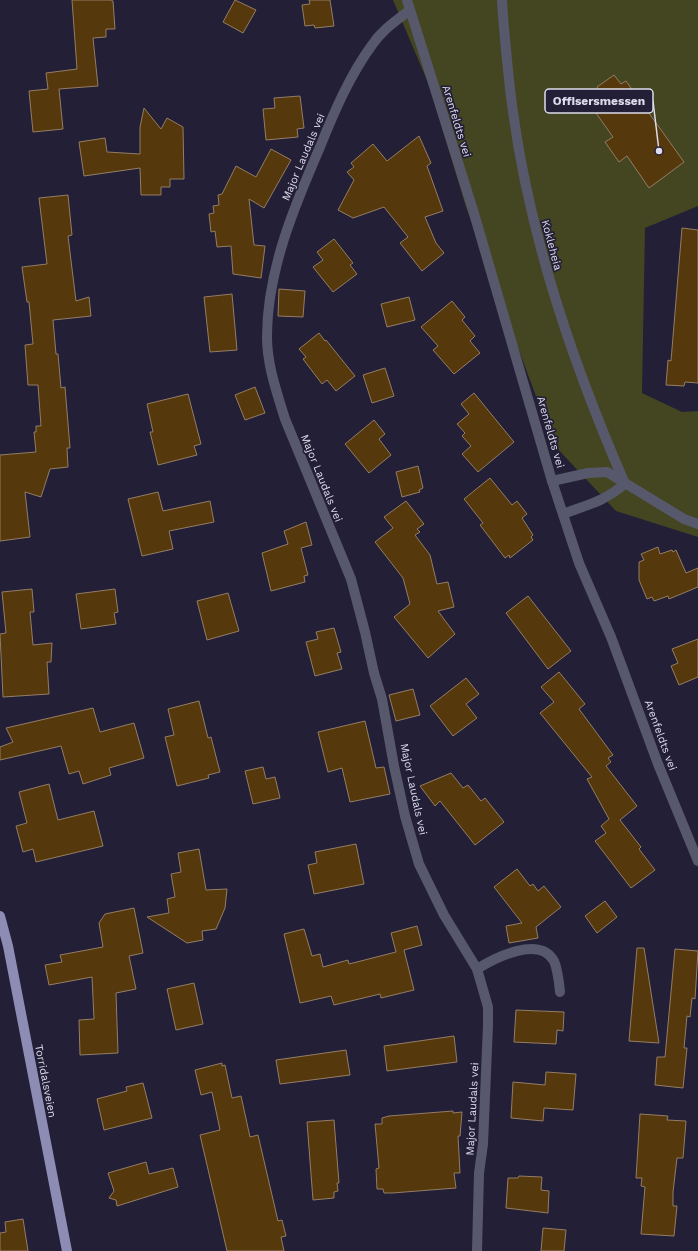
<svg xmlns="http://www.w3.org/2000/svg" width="698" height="1251" font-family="'Work Sans',sans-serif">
	<rect width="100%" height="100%" fill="#231f37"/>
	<polygon fill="#434621" points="393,0 698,0 698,206 645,228 642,393 682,412 698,411 698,537 616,511 554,445 466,207 429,85"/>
	<g fill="#56380d" stroke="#937d64">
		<polygon points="72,0 111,0 113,1 115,29 106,29 106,37 93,38 98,86 59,89 63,129 33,132 29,91 48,89 46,73 77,69"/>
		<polygon points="235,0 256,10 243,33 223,22"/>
		<polygon points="309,0 330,0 334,26 315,28 314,25 305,26 302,5 310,4"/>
		<polygon points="614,75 621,84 626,81 684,162 649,188 627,156 619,162 605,142 613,137 591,106 603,97 597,87"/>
		<polygon points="300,96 304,128 297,129 298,137 266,140 263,109 275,108 274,98"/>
		<polygon points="144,108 161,129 167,118 183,127 184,179 170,179 170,187 161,187 161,195 141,195 140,168 84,176 79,142 105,138 107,152 140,154 140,127"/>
		<polygon points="419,136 431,163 427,166 443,211 425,217 436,243 444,253 422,271 400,243 408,237 384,207 353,218 338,210 354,180 347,172 354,167 351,163 373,144 387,161"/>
		<polygon points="271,149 291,160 264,208 249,199 254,245 265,246 261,278 233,274 231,246 217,247 215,231 211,232 209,214 214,213 213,206 219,205 218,195 222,194 236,166 256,177"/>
		<polygon points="68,195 72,235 68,236 76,301 89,297 91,316 53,320 56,354 58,354 61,388 65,387 70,448 67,448 68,467 50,469 41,497 25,492 30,537 0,541 0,455 36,452 34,432 36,432 36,426 41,426 38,385 28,385 25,345 33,344 29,302 27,302 22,267 47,264 39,198"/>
		<polygon points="682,228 698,230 698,383 685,382 684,386 666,385 668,360 671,361"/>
		<polygon points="334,239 353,263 350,265 357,274 333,292 313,267 323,260 317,252"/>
		<polygon points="279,289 305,291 303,317 278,316"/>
		<polygon points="232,294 237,350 210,352 204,297"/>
		<polygon points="409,297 415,320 387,327 381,304"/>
		<polygon points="452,301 465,317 462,320 475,336 470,341 480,353 454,374 433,350 438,346 421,327"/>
		<polygon points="319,333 325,341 326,340 355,376 336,391 327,380 322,384 303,359 306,357 299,349"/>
		<polygon points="385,368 394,396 372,403 363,375"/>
		<polygon points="255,387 265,413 245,420 235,395"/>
		<polygon points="474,393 514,442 478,472 462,454 471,446 462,436 465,433 457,424 469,414 461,404"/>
		<polygon points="188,394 201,444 194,446 197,455 158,465 150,432 153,432 147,404"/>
		<polygon points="374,420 385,434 379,439 391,455 369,473 345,444"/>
		<polygon points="418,466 423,488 419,490 420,492 402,497 396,472"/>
		<polygon points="490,478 512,505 517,501 527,514 522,518 533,535 531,537 533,540 510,558 509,555 505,558 480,525 483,523 464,499"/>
		<polygon points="158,492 163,511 210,501 214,522 169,531 173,549 142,556 128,499"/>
		<polygon points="406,501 424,524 417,529 420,532 415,535 430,555 437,584 448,582 454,607 438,611 455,634 428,658 394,617 410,604 403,578 375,542 393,528 384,517"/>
		<polygon points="306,522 312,545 301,548 308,575 304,576 305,582 271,591 262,553 288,544 284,531"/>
		<polygon points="658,547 660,554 672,550 673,552 676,550 686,573 698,568 698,587 669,599 668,596 654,601 652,597 647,599 639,580 639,562 644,560 641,554"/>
		<polygon points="32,589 34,612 30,612 33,645 52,643 51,662 47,662 49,694 3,697 0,634 6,633 2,592"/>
		<polygon points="115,589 118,612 114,613 116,624 81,629 76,594"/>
		<polygon points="228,593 239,631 207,640 197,601"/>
		<polygon points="528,596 571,651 548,669 506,613"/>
		<polygon points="334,628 341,652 337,653 342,669 315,676 306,642 318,639 316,632"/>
		<polygon points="698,639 698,677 679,685 671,666 678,663 672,649"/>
		<polygon points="559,672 585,704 579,709 613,755 608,758 611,762 606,766 637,806 620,820 641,847 639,849 655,870 631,888 595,841 606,833 601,826 609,819 587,779 592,777 540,713 554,702 541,687"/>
		<polygon points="466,678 479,694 466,704 477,718 453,736 430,706"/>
		<polygon points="413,689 420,715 396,721 389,695"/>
		<polygon points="199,701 208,738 211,737 220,772 208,775 209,778 177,786 165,737 174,735 168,709"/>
		<polygon points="93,708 100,732 134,723 144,758 109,768 111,775 83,784 79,771 69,774 61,746 0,760 0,747 13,742 6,728"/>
		<polygon points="365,721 376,768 384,767 390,794 350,802 342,768 328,772 318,732"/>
		<polygon points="263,767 266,779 275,777 280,798 253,804 245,771"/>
		<polygon points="451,773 463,788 468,785 481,801 485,798 504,822 475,845 440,801 435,806 420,786"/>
		<polygon points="49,784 58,820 94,811 103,846 36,862 33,849 23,852 16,826 27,823 19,792"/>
		<polygon points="356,844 364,884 314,894 308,865 317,863 315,852"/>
		<polygon points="199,849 206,890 227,889 225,908 216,929 202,931 203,940 187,943 147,917 169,913 167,899 175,897 171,874 181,872 178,853"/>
		<polygon points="517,869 530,886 533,884 538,891 544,886 561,907 536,927 538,938 509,943 506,926 522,923 494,887"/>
		<polygon points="605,901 617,917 597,933 585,916"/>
		<polygon points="134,908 143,953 129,956 136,989 116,993 118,1053 80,1055 79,1020 94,1019 92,977 49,985 45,965 62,962 60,955 103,947 99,923 105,914"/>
		<polygon points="417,926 422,945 404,950 414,990 381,998 380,994 334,1005 331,996 300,1003 284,934 304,929 312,956 320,954 323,967 348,960 349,964 396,952 391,933"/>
		<polygon points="637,948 644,948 659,1043 629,1041"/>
		<polygon points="675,949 698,951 695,999 692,998 690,1017 687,1016 684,1048 687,1048 683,1088 655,1085 657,1057 665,1057"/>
		<polygon points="194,983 203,1024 176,1030 167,989"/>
		<polygon points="516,1010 564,1012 563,1031 557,1030 556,1044 514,1042"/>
		<polygon points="454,1036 457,1062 387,1071 384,1046"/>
		<polygon points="346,1050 350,1075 280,1084 276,1060"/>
		<polygon points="222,1063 222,1066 225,1065 232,1098 241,1096 250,1137 258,1135 278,1221 282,1220 286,1236 281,1237 284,1251 227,1251 200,1135 220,1130 212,1092 201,1095 195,1070"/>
		<polygon points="546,1072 576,1074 573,1110 544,1108 543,1121 511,1118 513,1082 545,1085"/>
		<polygon points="143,1083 152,1118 104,1130 97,1099 127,1091 126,1087"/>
		<polygon points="453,1111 453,1113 462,1112 460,1136 458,1136 460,1173 454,1173 456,1188 392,1193 384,1193 383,1189 377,1189 376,1169 379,1168 375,1124 382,1124 382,1118 389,1116"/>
		<polygon points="640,1114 668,1116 667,1120 686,1121 683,1158 677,1158 673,1192 673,1206 677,1206 674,1236 641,1234 645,1187 641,1186 642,1178 636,1178"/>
		<polygon points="334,1120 339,1183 337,1183 338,1191 334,1192 334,1198 313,1200 307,1122"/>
		<polygon points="146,1162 149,1174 173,1168 178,1187 117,1206 116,1200 109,1198 114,1191 108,1173"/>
		<polygon points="519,1176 542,1177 541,1190 549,1191 548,1213 506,1208 508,1178 518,1178"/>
		<polygon points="23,1219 28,1251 0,1251 0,1233 6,1232 5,1222"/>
		<polygon points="543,1228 566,1230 564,1251 541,1251"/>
	</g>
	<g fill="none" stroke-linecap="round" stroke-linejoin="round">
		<g stroke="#58586c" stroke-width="10">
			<polyline points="407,0 473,210 552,481 579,563 611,637 658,764 698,861"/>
			<path d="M502,0C503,20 505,40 507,60C520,208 566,348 625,484"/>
			<path d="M410,10C396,21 382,30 372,45C350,75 334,112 320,147C294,207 267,271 267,337C267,365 277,393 285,419L351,579L365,632L374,673L382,699L394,766L405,816L419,864L444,915L477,969L488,1007V1025L483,1144L479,1173L477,1251"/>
			<polyline points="552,481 588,473 607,472 684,519 698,524"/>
			<path d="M563,514C589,504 603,502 625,484"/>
			<path d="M477,969C495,958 539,935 554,961C558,970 559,983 560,992"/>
		</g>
		<polyline stroke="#8d8cb5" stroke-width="10" points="0,916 8,946 67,1251"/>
	</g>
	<g text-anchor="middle" stroke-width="3.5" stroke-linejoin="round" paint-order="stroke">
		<g font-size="11" fill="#dedcec" stroke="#231f37">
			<text transform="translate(457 121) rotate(73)" y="4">Arenfeldts vei</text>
			<text transform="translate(303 157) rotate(-67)" y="4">Major Laudals vei</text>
			<text transform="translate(552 245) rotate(75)" y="4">Kokleheia</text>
			<text transform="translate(551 432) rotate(74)" y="4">Arenfeldts vei</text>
			<text transform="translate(322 478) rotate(68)" y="4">Major Laudals vei</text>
			<text transform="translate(661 735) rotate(70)" y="4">Arenfeldts vei</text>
			<text transform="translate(414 789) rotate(78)" y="4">Major Laudals vei</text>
			<text transform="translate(46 1081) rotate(79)" y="4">Torridalsveien</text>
			<text transform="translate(472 1109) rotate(-87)" y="4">Major Laudals vei</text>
		</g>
	</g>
	<path fill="none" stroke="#dedcec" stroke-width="1.5" d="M659 151L653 101"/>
	<circle fill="#dedcec" stroke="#231f37" stroke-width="1.5" cx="659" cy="151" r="4"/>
	<rect fill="#231f37" stroke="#dedcec" stroke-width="1.5" x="545" y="89" width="108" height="24" rx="4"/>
	<g font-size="12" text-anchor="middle" font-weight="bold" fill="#dedcec">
		<text x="599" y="105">Offisersmessen</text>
	</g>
</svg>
